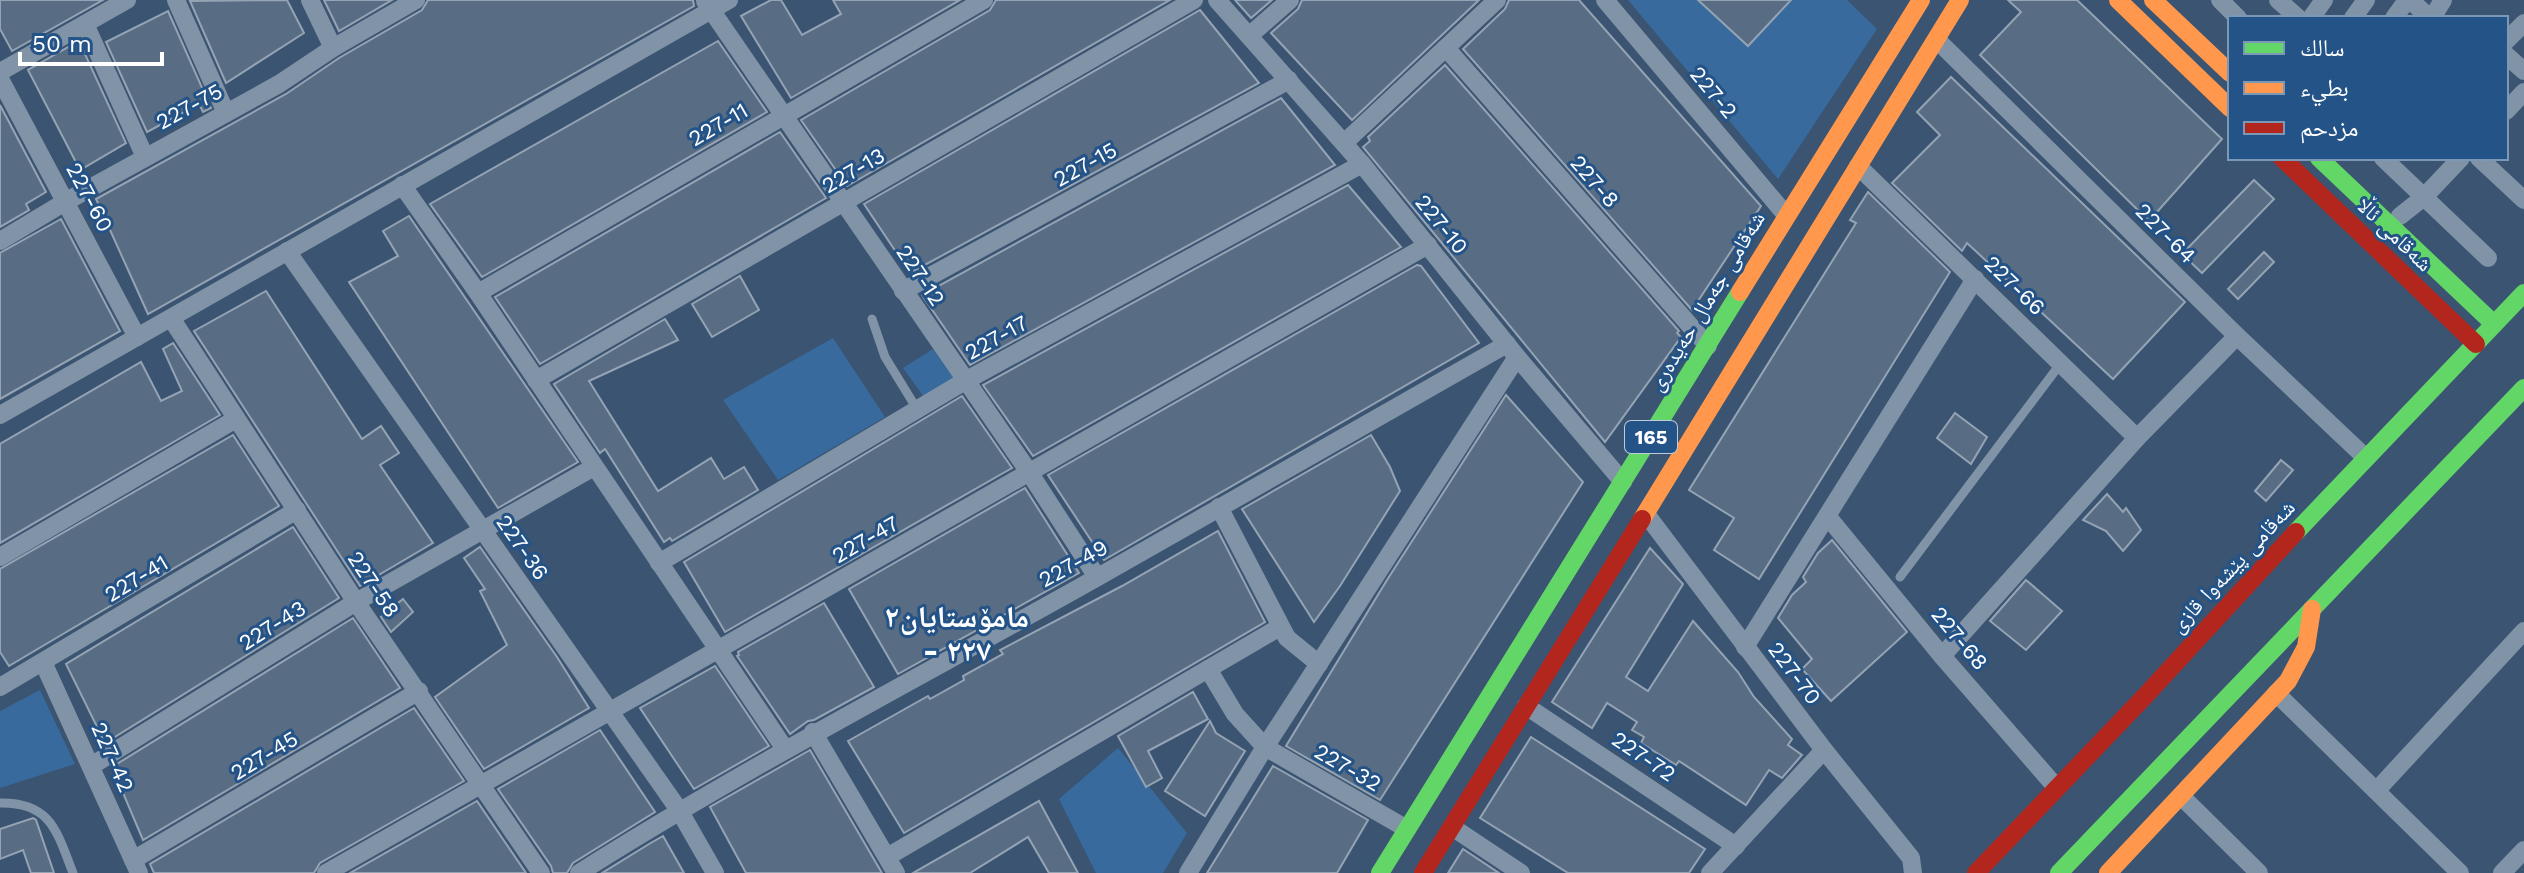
<svg xmlns="http://www.w3.org/2000/svg" width="2524" height="873" font-family="'Work Sans','Noto Naskh Arabic',sans-serif">
	<rect width="100%" height="100%" fill="#3a5471"/>
	<g fill="#386a9d">
		<polygon points="1628,0 1698,0 1748,46 1791,0 1847,0 1877,29 1778,179"/>
		<polygon points="833,338 885,417 778,480 723,400"/>
		<polygon points="933,349 954,379 926,400 903,368"/>
		<polygon points="40,690 75,764 0,788 0,711"/>
		<polygon points="1118,748 1187,833 1163,873 1096,873 1059,799"/>
	</g>
	<g fill="#586c83" stroke="#95a4b4" stroke-width="2">
		<polygon points="0,0 103,0 12,51 0,29"/>
		<polygon points="287,0 304,33 226,83 190,1"/>
		<polygon points="324,0 392,0 339,31"/>
		<polygon points="428,0 693,0 694,6 148,314 96,199 286,94 339,58 422,10"/>
		<polygon points="771,0 781,0 802,35 841,14 833,0 960,0 791,98 741,16"/>
		<polygon points="996,0 1170,0 847,186 801,120 990,10"/>
		<polygon points="1235,0 1272,0 1251,18"/>
		<polygon points="1302,0 1479,0 1352,120 1271,33 1298,9"/>
		<polygon points="1509,0 1579,0 1761,206 1692,310 1463,49 1505,9"/>
		<polygon points="1698,0 1791,0 1748,46"/>
		<polygon points="2008,0 2077,0 2222,139 2149,221 1980,55 2021,12"/>
		<polygon points="1200,10 1259,83 910,273 864,204"/>
		<polygon points="168,11 211,108 203,112 199,104 147,132 106,42"/>
		<polygon points="79,41 126,143 80,170 28,70"/>
		<polygon points="718,41 767,112 482,277 430,204"/>
		<polygon points="1445,65 1679,331 1677,333 1681,337 1605,442 1363,147 1370,141 1368,137"/>
		<polygon points="1951,77 2185,302 2113,379 1967,243 1962,251 1892,183 1940,135 1917,112"/>
		<polygon points="1281,98 1335,165 970,365 922,295"/>
		<polygon points="0,105 46,192 26,204 29,210 0,227"/>
		<polygon points="780,132 826,198 540,364 495,297"/>
		<polygon points="2254,180 2274,199 2202,273 2182,254"/>
		<polygon points="1348,185 1401,247 1033,456 983,385"/>
		<polygon points="1868,192 1950,272 1759,579 1714,550 1734,518 1689,490 1856,223 1850,220"/>
		<polygon points="409,216 578,462 498,508 349,282 398,256 383,231"/>
		<polygon points="61,219 120,331 0,399 0,253"/>
		<polygon points="2264,252 2274,262 2238,299 2228,289"/>
		<polygon points="1417,265 1421,266 1479,343 1104,560 1048,475"/>
		<polygon points="740,276 759,310 712,337 692,304"/>
		<polygon points="266,291 362,439 381,426 399,453 380,465 433,543 360,586 194,331"/>
		<polygon points="665,319 678,340 589,381 658,491 711,458 724,479 744,467 758,490 672,541 670,538 664,542 605,449 600,453 554,384"/>
		<polygon points="173,343 220,415 0,543 0,444 141,362 161,401 182,391 163,349"/>
		<polygon points="1506,395 1583,482 1380,800 1286,746 1387,580"/>
		<polygon points="962,396 1012,468 725,632 684,562"/>
		<polygon points="1955,413 1987,437 1971,464 1937,438"/>
		<polygon points="233,435 279,506 9,666 0,652 0,569"/>
		<polygon points="1371,435 1390,467 1400,491 1340,586 1314,622 1242,509"/>
		<polygon points="2281,460 2293,470 2266,501 2255,491"/>
		<polygon points="1025,488 1079,573 898,674 849,589"/>
		<polygon points="2107,494 2123,512 2126,508 2141,530 2123,551 2106,531 2083,520"/>
		<polygon points="293,527 339,598 105,743 66,664"/>
		<polygon points="1218,531 1265,622 904,833 848,741 928,696 930,699 964,680 963,676 1003,654 1000,650 1122,586"/>
		<polygon points="1832,540 1907,632 1831,701 1802,669 1812,659 1778,618 1792,595 1806,582 1803,577 1818,553"/>
		<polygon points="480,547 557,657 589,708 484,769 435,697 507,645 480,591 485,589 464,558"/>
		<polygon points="1650,548 1683,584 1626,677 1648,691 1693,621 1738,672 1754,697 1792,739 1788,745 1802,755 1782,778 1769,770 1746,805 1679,761 1676,765 1641,743 1644,737 1632,730 1637,722 1607,703 1592,728 1552,702"/>
		<polygon points="2026,580 2062,611 2026,650 1990,621"/>
		<polygon points="403,599 413,612 391,632 381,617"/>
		<polygon points="824,603 874,687 814,720 808,721 790,734 737,656 739,655 738,652"/>
		<polygon points="353,618 400,688 143,840 112,767"/>
		<polygon points="715,666 769,746 694,789 640,708"/>
		<polygon points="1193,692 1208,719 1148,751 1162,778 1146,787 1118,736"/>
		<polygon points="414,708 464,781 320,863 314,873 154,873 150,864"/>
		<polygon points="1210,721 1216,733 1245,751 1205,816 1165,791"/>
		<polygon points="600,730 655,812 573,863 567,873 553,873 551,866 498,789"/>
		<polygon points="1531,737 1705,849 1689,873 1568,873 1480,818"/>
		<polygon points="810,750 882,873 746,873 710,807"/>
		<polygon points="1273,766 1368,820 1337,873 1207,873"/>
		<polygon points="477,801 526,873 350,873"/>
		<polygon points="1039,801 1078,873 1049,873 1028,837 970,873 913,873"/>
		<polygon points="33,818 36,820 54,873 31,873 23,850 0,859 0,829"/>
		<polygon points="663,836 684,873 602,873 649,844"/>
		<polygon points="1463,849 1499,873 1448,873"/>
	</g>
	<g fill="none" stroke-linecap="round" stroke-linejoin="round">
		<g stroke="#8193a6" stroke-width="9">
			<polyline points="872,319 885,357 917,409"/>
			<polyline points="1900,577 2061,363"/>
			<path d="M0,803C51,802 57,832 73,873"/>
		</g>
		<g stroke="#8193a6" stroke-width="18">
			<polyline points="176,0 226,113"/>
			<polyline points="310,0 333,48"/>
			<polyline points="1217,0 1362,164 1517,357 1623,482"/>
			<polyline points="1605,0 1786,215"/>
			<polyline points="2220,0 2238,18"/>
			<polyline points="2278,0 2298,18"/>
			<polyline points="2410,0 2430,18"/>
			<polyline points="705,1 1029,472 1097,577"/>
			<polyline points="2311,18 2324,0"/>
			<polyline points="2353,18 2366,0"/>
			<polyline points="2394,18 2407,0"/>
			<polyline points="2432,18 2443,0"/>
			<polyline points="85,24 145,157"/>
			<polyline points="1249,36 1290,0"/>
			<polyline points="1937,40 2237,336 2365,457"/>
			<polyline points="2506,41 2524,23"/>
			<polyline points="1446,48 1708,346"/>
			<polyline points="2506,55 2524,71"/>
			<polyline points="0,72 127,0"/>
			<polyline points="0,79 137,337"/>
			<polyline points="2506,111 2524,92"/>
			<polyline points="1344,143 1497,0"/>
			<polyline points="2383,158 2488,258"/>
			<polyline points="2479,158 2524,200"/>
			<polyline points="1858,166 2137,438"/>
			<polyline points="402,185 478,293 785,749"/>
			<polyline points="2400,216 2424,197 2461,158"/>
			<polyline points="0,241 65,202 279,84 333,48 416,0"/>
			<polyline points="287,251 679,810 715,873"/>
			<polyline points="903,291 1289,80"/>
			<polyline points="478,293 984,0"/>
			<polyline points="171,318 356,602 541,873"/>
			<polyline points="536,380 1194,0"/>
			<polyline points="0,415 729,0"/>
			<polyline points="1219,507 1287,638 1319,664"/>
			<polyline points="1646,514 1824,750 1911,858 1913,873"/>
			<polyline points="1828,517 1942,656 2056,787"/>
			<polyline points="0,557 236,419"/>
			<polyline points="659,563 965,381 1362,164"/>
			<polyline points="1745,647 1975,279"/>
			<polyline points="1942,656 2137,438 2237,336"/>
			<polyline points="43,662 139,873"/>
			<polyline points="1208,669 1235,714 1265,747 1407,829"/>
			<polyline points="0,687 297,510"/>
			<polyline points="2276,693 2460,873"/>
			<polyline points="1526,706 1736,846"/>
			<polyline points="813,732 896,873"/>
			<polyline points="91,766 356,602 594,467"/>
			<polyline points="2377,790 2524,631"/>
			<polyline points="2181,796 2259,873"/>
			<polyline points="1452,827 1521,873"/>
			<polyline points="887,857 1280,627"/>
			<polyline points="133,860 419,691"/>
			<polyline points="326,873 1428,245"/>
			<path d="M579,873C748,766 924,675 1098,577C1235,500 1370,421 1507,344"/>
			<polyline points="1188,873 1265,747 1517,357"/>
			<polyline points="1710,873 1824,750"/>
			<polyline points="2502,873 2524,850"/>
		</g>
		<g stroke="#63d668" stroke-width="18">
			<polyline points="2319,158 2494,324"/>
			<polyline points="2296,532 2524,293"/>
			<polyline points="1380,873 1740,292"/>
			<polyline points="2059,873 2524,388"/>
		</g>
		<g stroke="#ff974d" stroke-width="18">
			<polyline points="2118,0 2230,108"/>
			<polyline points="2153,0 2230,73"/>
			<polyline points="1740,292 1921,0"/>
			<polyline points="1642,519 1960,0"/>
			<polyline points="2108,873 2288,681 2306,647 2312,609"/>
		</g>
		<g stroke="#b3261e" stroke-width="18">
			<polyline points="2282,158 2476,344"/>
			<polyline points="1423,873 1642,519"/>
			<polyline points="1976,873 2146,695 2296,532"/>
		</g>
	</g>
	<g text-anchor="middle" stroke-width="6" stroke-linejoin="round" paint-order="stroke">
		<rect fill="#245387" stroke="#bdcbdb" stroke-width="2" x="1625" y="421" width="52" height="32" rx="6"/>
		<g font-size="20" font-weight="bold" fill="#fff">
			<text x="1651" y="444">165</text>
		</g>
		<g font-size="22" fill="#fff" stroke="#245387">
			<text transform="translate(1714 92) rotate(50)" y="8">227-2</text>
			<text transform="translate(189 106) rotate(-29)" y="8">227-75</text>
			<text transform="translate(718 124) rotate(-30)" y="8">227-11</text>
			<text transform="translate(1085 164) rotate(-29)" y="8">227-15</text>
			<text transform="translate(853 170) rotate(-30)" y="8">227-13</text>
			<text transform="translate(1595 181) rotate(49)" y="8">227-8</text>
			<text transform="translate(90 197) rotate(62)" y="8">227-60</text>
			<text transform="translate(1442 224) rotate(51)" y="8">227-10</text>
			<text transform="translate(2166 233) rotate(45)" y="8">227-64</text>
			<text transform="translate(2395 234) rotate(44)" y="8">شه‌قامی ئاڵا</text>
			<text transform="translate(921 275) rotate(56)" y="8">227-12</text>
			<text transform="translate(2015 285) rotate(44)" y="8">227-66</text>
			<text transform="translate(1706 301) rotate(-59)" y="8">شەقامی جەمال حەیدەری</text>
			<text transform="translate(996 337) rotate(-29)" y="8">227-17</text>
			<text transform="translate(865 539) rotate(-30)" y="8">227-47</text>
			<text transform="translate(523 547) rotate(55)" y="8">227-36</text>
			<text transform="translate(1073 563) rotate(-29)" y="8">227-49</text>
			<text transform="translate(2232 566) rotate(-47)" y="8">شەقامی پێشەوا قازی</text>
			<text transform="translate(136 578) rotate(-31)" y="8">227-41</text>
			<text transform="translate(374 584) rotate(56)" y="8">227-58</text>
			<text transform="translate(272 625) rotate(-32)" y="8">227-43</text>
			<text transform="translate(1960 638) rotate(50)" y="8">227-68</text>
			<text transform="translate(1795 673) rotate(53)" y="8">227-70</text>
			<text transform="translate(264 755) rotate(-31)" y="8">227-45</text>
			<text transform="translate(1644 756) rotate(34)" y="8">227-72</text>
			<text transform="translate(113 757) rotate(66)" y="8">227-42</text>
			<text transform="translate(1348 767) rotate(30)" y="8">227-32</text>
		</g>
		<g font-size="30" font-weight="bold" fill="#fff" stroke="#245387">
			<text x="957" y="627">مامۆستایان٢<tspan x="957" dy="34">- ٢٢٧</tspan></text>
		</g>
	</g>
	<rect x="2228" y="16" width="280" height="144" fill="#245387" stroke="#7c98b7" stroke-width="2"/>
	<rect x="2244" y="42" width="40" height="12" fill="#63d668" stroke="#7c98b7" stroke-width="2"/>
	<text x="2300" y="56" font-size="24" fill="#ffffff">سالك</text>
	<rect x="2244" y="82" width="40" height="12" fill="#ff974d" stroke="#7c98b7" stroke-width="2"/>
	<text x="2300" y="96" font-size="24" fill="#ffffff">بطيء</text>
	<rect x="2244" y="122" width="40" height="12" fill="#b3261e" stroke="#7c98b7" stroke-width="2"/>
	<text x="2300" y="136" font-size="24" fill="#ffffff">مزدحم</text>
	<path d="M20 52v12h142v-12" fill="none" stroke="#ffffff" stroke-width="4"/>
	<text x="32" y="52" font-size="24" fill="#ffffff" stroke="#245387" stroke-width="6" paint-order="stroke">50 m</text>
</svg>
